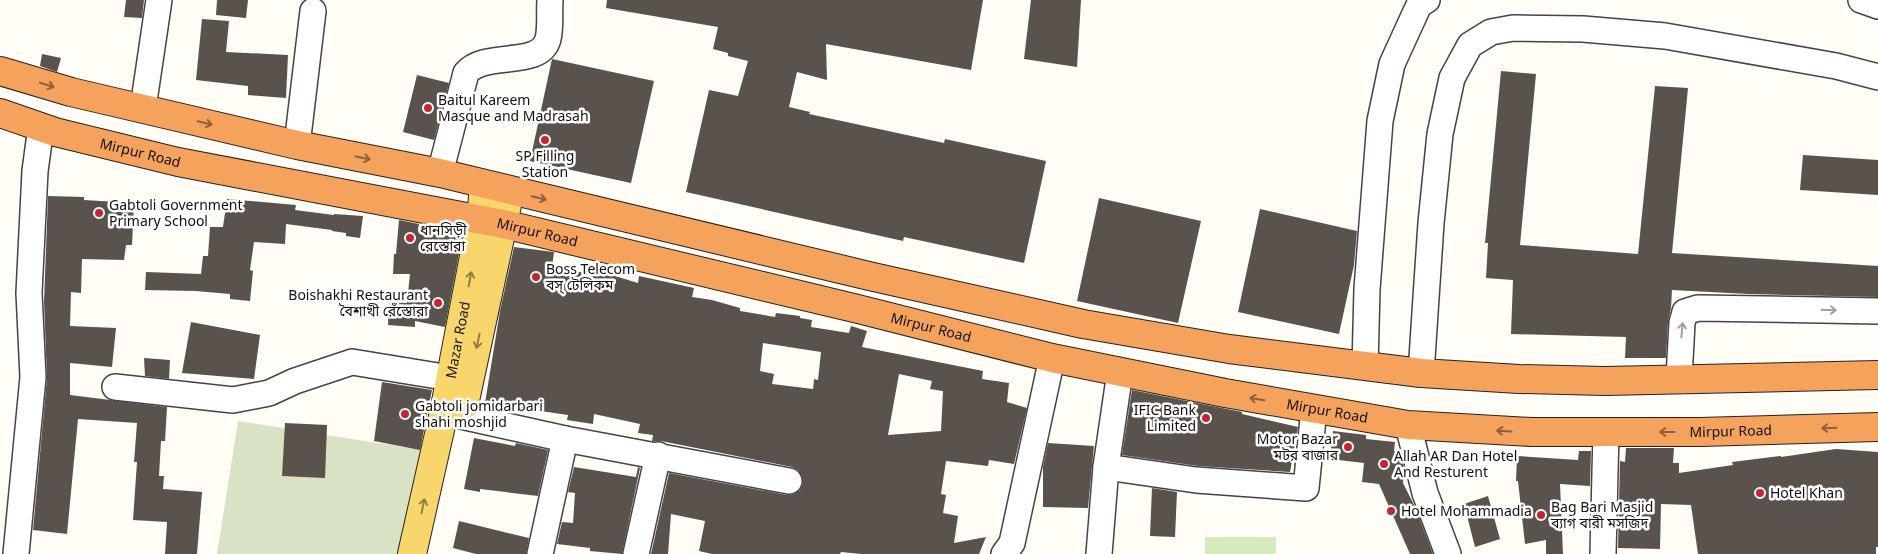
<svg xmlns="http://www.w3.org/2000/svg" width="1878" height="554" font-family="Georgia,'Noto Sans Bengali',serif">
	<rect width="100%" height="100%" fill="#fffdf5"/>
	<rect fill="#d5ebbd" x="1205" y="537" width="71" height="17"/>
	<polygon fill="#d9e3c4" points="238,421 422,450 405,554 217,554"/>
	<g fill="#5a524d" fill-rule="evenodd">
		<polygon points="126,0 144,0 142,18 124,17"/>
		<polygon points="217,0 248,0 246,18 216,15"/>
		<polygon points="607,0 983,0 971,70 826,44 827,80 797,72 789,107 810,112 809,114 944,143 945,139 1046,161 1024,263 904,237 903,241 686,192 709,90 738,96 748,61 728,56 728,53 713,49 718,27 606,8"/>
		<polygon points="1031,0 1081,0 1077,67 1024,59"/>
		<polygon points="202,19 229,21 226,52 288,55 286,98 248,95 248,86 196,80"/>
		<polygon points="42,54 61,58 57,72 40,66"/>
		<polygon points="552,59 654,81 631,183 530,161"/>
		<polygon points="1501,71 1536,74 1520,245 1638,254 1655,86 1688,88 1672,253 1878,266 1878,297 1749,294 1672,290 1671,308 1668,322 1666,358 1625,358 1626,337 1511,334 1513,280 1486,278 1488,243 1485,243"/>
		<polygon points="417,75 449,83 434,140 403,132"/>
		<polygon points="1803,155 1878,160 1878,195 1800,190"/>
		<polygon points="48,196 84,197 84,200 134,203 132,245 126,245 124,260 82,259 81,293 71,292 70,326 116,328 112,367 70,363 70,395 167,407 165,441 161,441 159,476 164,476 163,489 202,492 197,554 165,554 167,522 133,520 137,462 134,462 137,423 78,419 67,534 33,530 47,378 44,302"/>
		<polygon points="1099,198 1201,221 1178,323 1077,301"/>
		<polygon points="227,199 296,205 295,210 334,215 334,214 363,216 360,238 346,236 346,233 332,231 332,230 286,224 285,244 254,242 250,270 253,271 250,301 230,299 230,294 196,291 145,290 146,272 201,274 203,256 208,256 210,227 223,227"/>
		<polygon points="1260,209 1357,231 1354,265 1339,334 1238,312"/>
		<polygon points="399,220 419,224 418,229 423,230 422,233 452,235 452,237 462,238 445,327 415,321 415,327 388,325 389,302 407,303 410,274 393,274 394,254 396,254"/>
		<path d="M514,247L554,252L552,267L591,274L592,269L638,283L639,276L694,288L692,297L712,300L740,308V311L775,317L776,313L800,316V318L812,320L811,327L849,333L851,326L867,331L862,347L983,371L982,379L1009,383L1007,402L1027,408L1014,464L989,460L988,466L946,461L941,494L946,495L943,513L958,516L954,543L986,537L979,554H861L841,552L840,554H712L699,551L705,521L671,514L668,554H651L669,473L787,495L794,494L800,490L803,483L802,476L798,470L792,467L661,441H652L653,435L638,433L640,424L594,414L593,424L567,420L568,415L485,403L500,311ZM763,343L821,352L818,380L814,379L813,389L772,384L774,374L760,371ZM899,374L932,381L930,389L943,391L941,431L888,435Z"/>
		<polygon points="191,322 260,335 254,379 182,373"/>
		<polygon points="144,358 170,360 169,379 145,376"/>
		<polygon points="382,382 432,390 420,450 374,441"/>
		<polygon points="1132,390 1242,412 1242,414 1298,427 1290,472 1198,466 1122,455"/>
		<polygon points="285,423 327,425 325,478 282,476"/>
		<polygon points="1333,431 1366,435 1366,439 1395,442 1394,451 1400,452 1404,468 1403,483 1416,509 1433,554 1410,554 1379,484 1362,482 1364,463 1330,459"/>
		<polygon points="474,438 515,446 516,443 548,450 538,496 480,489 480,492 464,489"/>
		<polygon points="1048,443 1094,446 1088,508 1043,507 1043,467"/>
		<polygon points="1626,448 1674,448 1673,463 1679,463 1679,473 1733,465 1732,462 1781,456 1781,457 1836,449 1878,452 1878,547 1876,547 1876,554 1698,554 1691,505 1661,504 1660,549 1618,548 1620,461 1625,462"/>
		<polygon points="1579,451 1591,451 1590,486 1560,484 1563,554 1546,554 1546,540 1525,544 1518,481 1516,481 1517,456 1578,460"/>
		<polygon points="574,467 636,477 638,467 640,468 622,554 590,551 590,548 557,544 562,522 573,523 575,493 568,492"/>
		<polygon points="1152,488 1177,492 1175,537 1150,536"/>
		<polygon points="1488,496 1500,539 1475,547 1464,504"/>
		<polygon points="459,521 529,538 526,554 476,554 453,548"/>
	</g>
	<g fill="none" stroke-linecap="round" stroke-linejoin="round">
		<defs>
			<g id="minor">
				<polyline points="1861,0 1878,6"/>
				<polyline points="143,108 159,0"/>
				<polyline points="297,145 313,11"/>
				<path d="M440,173L466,73C485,50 540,69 548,39C551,27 549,12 550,0"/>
				<polyline points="1365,366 1367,289 1380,121 1392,64 1419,5 1427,0"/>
				<polyline points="1421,373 1431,223 1440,134 1452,78 1470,45 1491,32 1513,28 1583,29 1665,36 1836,66 1878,77"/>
				<polyline points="1679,378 1682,323 1685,312 1698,308 1878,311"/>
				<polyline points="115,387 233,400 269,393 295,381 352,362 450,378"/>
				<polyline points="461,416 565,439 789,481"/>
				<polyline points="1408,425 1425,493 1448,554"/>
				<polyline points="1106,467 1196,480 1306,488 1314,409"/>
				<polyline points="16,554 33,377 29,293 35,171 41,127"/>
				<polyline points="540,554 565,439"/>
				<polyline points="636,554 658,455"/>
				<polyline points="1004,554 1012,543 1052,358"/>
				<polyline points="1099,554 1106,467 1120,372"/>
				<polyline points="1603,554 1606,432"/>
			</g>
			<g id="major">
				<polyline points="464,405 510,191"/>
				<path id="s1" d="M412,554L444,412L481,220L484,185"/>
			</g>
			<g id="highway">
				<polyline points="0,71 71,92 297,145 440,173 869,276 1083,324 1229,349 1421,373 1519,379 1605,381 1878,375"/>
				<path id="s2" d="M0,113L55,132L178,162L503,224L858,309L1052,358L1225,393L1408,425L1531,432H1700L1878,427"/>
			</g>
		</defs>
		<use href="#minor" stroke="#444" stroke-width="28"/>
		<use href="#major" stroke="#222" stroke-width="30"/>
		<use href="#highway" stroke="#222" stroke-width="30"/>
		<use href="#minor" stroke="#fff" stroke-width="25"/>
		<use href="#major" stroke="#f9d66b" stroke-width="28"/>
		<use href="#highway" stroke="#f5a25d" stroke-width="28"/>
	</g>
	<defs><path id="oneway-shaft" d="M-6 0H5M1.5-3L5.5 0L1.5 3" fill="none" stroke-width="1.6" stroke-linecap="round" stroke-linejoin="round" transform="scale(1.25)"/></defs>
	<g stroke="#8e613b">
		<use href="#oneway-shaft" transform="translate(47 85) rotate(17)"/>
		<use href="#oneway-shaft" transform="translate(205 123) rotate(14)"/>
		<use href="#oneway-shaft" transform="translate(363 158) rotate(11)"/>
		<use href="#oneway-shaft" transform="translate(539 198) rotate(13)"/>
		<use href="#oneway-shaft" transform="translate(1257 399) rotate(-170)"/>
		<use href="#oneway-shaft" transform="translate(1829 428) rotate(178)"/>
		<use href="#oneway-shaft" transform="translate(1504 431) rotate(-177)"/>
		<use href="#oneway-shaft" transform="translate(1667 432) rotate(180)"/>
	</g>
	<g stroke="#917d42">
		<use href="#oneway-shaft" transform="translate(470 279) rotate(-79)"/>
		<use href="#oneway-shaft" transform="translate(478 341) rotate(102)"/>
		<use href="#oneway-shaft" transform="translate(423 506) rotate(-78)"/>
	</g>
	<g stroke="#a0a0a0">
		<use href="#oneway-shaft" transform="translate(1829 310) rotate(2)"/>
		<use href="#oneway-shaft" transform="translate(1682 330) rotate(-85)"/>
	</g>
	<g fill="#c4262e" stroke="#fff" stroke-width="2">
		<circle cx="428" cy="108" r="5"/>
		<circle cx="545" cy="140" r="5"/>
		<circle cx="99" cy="213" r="5"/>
		<circle cx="410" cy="238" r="5"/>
		<circle cx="536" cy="277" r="5"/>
		<circle cx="438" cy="303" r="5"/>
		<circle cx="405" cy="414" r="5"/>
		<circle cx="1206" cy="418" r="5"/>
		<circle cx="1348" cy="447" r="5"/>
		<circle cx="1384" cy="464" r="5"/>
		<circle cx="1760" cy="493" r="5"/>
		<circle cx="1391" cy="511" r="5"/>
		<circle cx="1541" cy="515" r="5"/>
	</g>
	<g text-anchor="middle" stroke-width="5" stroke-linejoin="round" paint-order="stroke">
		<g font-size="14" fill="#111" stroke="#fff" text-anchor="start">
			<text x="438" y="105">Baitul Kareem<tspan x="438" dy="16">Masque and Madrasah</tspan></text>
			<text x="545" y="161" text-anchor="middle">SP Filling<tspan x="545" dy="16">Station</tspan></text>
			<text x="109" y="210">Gabtoli Government<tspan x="109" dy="16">Primary School</tspan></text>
			<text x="420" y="235">ধানসিড়ী<tspan x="420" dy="16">রেস্তোরা</tspan></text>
			<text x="546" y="274">Boss Telecom<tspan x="546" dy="16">বস্ টেলিকম</tspan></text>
			<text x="428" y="300" text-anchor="end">Boishakhi Restaurant<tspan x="428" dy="16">বৈশাখী রেঁস্তোরা</tspan></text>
			<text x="415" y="411">Gabtoli jomidarbari<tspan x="415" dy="16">shahi moshjid</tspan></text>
			<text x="1196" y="415" text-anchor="end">IFIC Bank<tspan x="1196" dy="16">Limited</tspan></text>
			<text x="1338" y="444" text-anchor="end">Motor Bazar<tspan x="1338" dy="16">মটর বাজার</tspan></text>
			<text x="1394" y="461">Allah AR Dan Hotel<tspan x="1394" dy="16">And Resturent</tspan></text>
			<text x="1770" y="498">Hotel Khan</text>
			<text x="1551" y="512">Bag Bari Masjid<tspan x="1551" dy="16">ব্যাগ বারী মসজিদ</tspan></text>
			<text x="1401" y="516">Hotel Mohammadia</text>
		</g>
		<g font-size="14" fill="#111" stroke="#fff">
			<text dy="5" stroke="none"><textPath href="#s2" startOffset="146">Mirpur Road</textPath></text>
			<text dy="5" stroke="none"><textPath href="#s2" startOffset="551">Mirpur Road</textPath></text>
			<text dy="5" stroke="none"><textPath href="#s2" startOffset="956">Mirpur Road</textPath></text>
			<text dy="5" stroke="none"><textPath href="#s1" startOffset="219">Mazar Road</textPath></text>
			<text dy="5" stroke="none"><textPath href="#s2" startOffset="1361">Mirpur Road</textPath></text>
			<text dy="5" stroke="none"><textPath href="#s2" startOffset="1766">Mirpur Road</textPath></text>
		</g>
	</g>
</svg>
